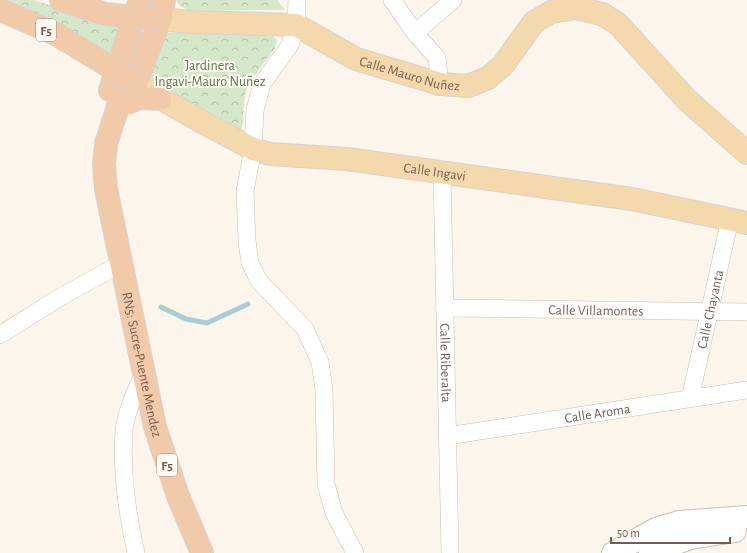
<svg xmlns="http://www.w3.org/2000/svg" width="747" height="553" font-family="'Alegreya Sans',sans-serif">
	<defs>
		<pattern id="park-crowns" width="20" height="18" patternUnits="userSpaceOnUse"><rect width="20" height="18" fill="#d6e8ca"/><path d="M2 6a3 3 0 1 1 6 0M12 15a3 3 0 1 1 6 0" fill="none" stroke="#b2bfa6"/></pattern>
	</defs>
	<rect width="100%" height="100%" fill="#fbf5eb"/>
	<g fill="url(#park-crowns)">
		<polygon points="0,0 33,0 122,27 111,57"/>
		<polygon points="176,0 277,0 285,10 189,11 180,6"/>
		<path d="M267,32L277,40L275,48C266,61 253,75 247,89C241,102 246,124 240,132L148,80L165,33Z"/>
	</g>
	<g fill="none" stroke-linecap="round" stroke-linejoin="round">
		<polyline stroke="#a8cdd4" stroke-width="5" points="161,307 186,319 207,323 248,304"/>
		<polyline stroke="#d9cfc4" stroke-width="22" stroke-dasharray="22 11" stroke-linecap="butt" points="125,85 152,5"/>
		<defs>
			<g id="minor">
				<polyline points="297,0 296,25 290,45 262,84 255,110 253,149 245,191 247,241 250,263 259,281 305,329 320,362 324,390 326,484 334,513 355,553"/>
				<polyline points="392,0 415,33 437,58 440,84"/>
				<polyline points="415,33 453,0"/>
				<path id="s1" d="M442,173L450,553"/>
				<path id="s2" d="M445,308L747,312"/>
				<polyline points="0,335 57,299 122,263"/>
				<path id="s3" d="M690,399L730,219"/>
				<path id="s4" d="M447,436L747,390"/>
				<path d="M136,553C127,513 121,472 124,431C126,411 136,390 144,373"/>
			</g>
			<g id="secondary">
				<polyline points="613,553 656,529 679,522 747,517"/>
				<polyline points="650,553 690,538 735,531"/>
			</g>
			<g id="primary">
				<path id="s5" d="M160,19L191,22L296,25L356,59L440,84L468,86L488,78L503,65L534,22L551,12L576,8L602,14L618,24L687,100L747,153"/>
				<path id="s6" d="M144,89L206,124L253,149L270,154L347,159L632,199L747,223"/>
			</g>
			<g id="trunk">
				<polyline points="61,0 105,14 135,17"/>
				<polyline points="0,10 54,33 117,71"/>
				<path id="s7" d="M124,88L106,144L104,164L106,189L155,427L178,496L202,553"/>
				<polyline points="110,90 140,0"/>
				<polyline points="129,102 160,19 164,0"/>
				<polyline points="129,102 139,98 160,99"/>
			</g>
		</defs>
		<use href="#minor" stroke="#cdbeb2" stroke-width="18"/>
		<use href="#secondary" stroke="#cfbeb0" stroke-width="24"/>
		<use href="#primary" stroke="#d8d2ce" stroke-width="24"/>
		<use href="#trunk" stroke="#d8d2ce" stroke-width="24"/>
		<use href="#minor" stroke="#fff" stroke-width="17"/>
		<use href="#secondary" stroke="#fff" stroke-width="22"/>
		<use href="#primary" stroke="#f3d9ab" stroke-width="22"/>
		<use href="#trunk" stroke="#f1caaa" stroke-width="22"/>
		<defs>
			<g id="trunk-bridge">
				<polyline points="135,17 160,19"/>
				<polyline points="117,71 136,84"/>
			</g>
		</defs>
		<use href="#trunk-bridge" stroke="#d8d2ce" stroke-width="24" stroke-linecap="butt"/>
		<use href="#trunk-bridge" stroke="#f1caaa" stroke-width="22"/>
	</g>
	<g text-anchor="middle" stroke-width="4" stroke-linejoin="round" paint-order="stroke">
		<g fill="#fef9f2" stroke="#9d8c81" stroke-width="1">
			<rect x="36" y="19" width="20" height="22" rx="3"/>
			<rect x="157" y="454" width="20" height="22" rx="3"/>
		</g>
		<g font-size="13" font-weight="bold" fill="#745e50">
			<text x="46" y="35">F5</text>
			<text x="167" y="470">F5</text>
		</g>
		<g font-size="14" fill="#567849" stroke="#fef9f2">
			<text x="210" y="70">Jardinera<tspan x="210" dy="16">Ingavi-Mauro Nuñez</tspan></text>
		</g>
		<g font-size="14" fill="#745e50" stroke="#fef9f2">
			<text dy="5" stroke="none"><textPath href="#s5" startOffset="261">Calle Mauro Nuñez</textPath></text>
			<text dy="5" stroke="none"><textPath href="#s6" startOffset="308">Calle Ingavi</textPath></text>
			<text dy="5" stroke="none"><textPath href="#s3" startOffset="92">Calle Chayanta</textPath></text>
			<text dy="5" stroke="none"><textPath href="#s2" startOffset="151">Calle Villamontes</textPath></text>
			<text dy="5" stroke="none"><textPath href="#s1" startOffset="190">Calle Riberalta</textPath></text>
			<text dy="5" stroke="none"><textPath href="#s7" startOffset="283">RN5: Sucre-Puente Mendez</textPath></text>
			<text dy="5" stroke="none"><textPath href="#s4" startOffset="152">Calle Aroma</textPath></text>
		</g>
	</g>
	<path d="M611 537v6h119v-6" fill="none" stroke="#745e50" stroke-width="2"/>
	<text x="617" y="537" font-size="12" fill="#745e50" stroke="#fef9f2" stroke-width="3" paint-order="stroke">50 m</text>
</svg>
